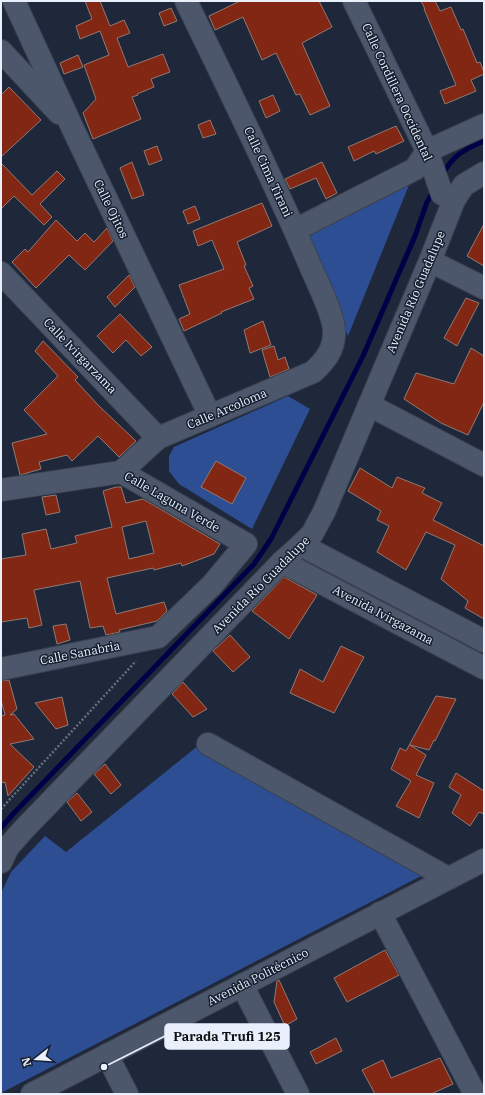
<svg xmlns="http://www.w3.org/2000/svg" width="485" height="1095" font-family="'IBM Plex Serif',serif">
	<rect width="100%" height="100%" fill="#1f283a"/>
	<g fill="#2e4e94">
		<polygon points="409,185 348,336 305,232"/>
		<polygon points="288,396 310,409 252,529 179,484 169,471 169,456 174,447"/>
		<polygon points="199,745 427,873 1,1093 1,893 11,872 45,836 66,852"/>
	</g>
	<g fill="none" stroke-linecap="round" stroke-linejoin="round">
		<g stroke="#000047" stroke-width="5">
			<path d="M443,174C454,154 464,150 484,141"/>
			<polyline points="1,828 13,814 254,564 271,539 363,356 415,236 427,202 434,190"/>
		</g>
	</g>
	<g fill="#812713" stroke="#947972" fill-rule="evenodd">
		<polygon points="85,1 100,1 110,26 124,20 130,33 117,38 128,67 163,54 170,72 151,79 154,87 137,94 138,95 132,97 141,119 93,139 83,113 96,99 84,65 109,55 100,31 80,39 76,26 92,19"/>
		<polygon points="240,1 319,1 332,27 302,43 330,106 310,115 300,94 296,95 276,53 262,60 243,17 215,30 209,16"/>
		<polygon points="421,1 435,1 440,11 451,7 461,30 463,29 477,63 480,62 484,72 484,74 471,80 476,91 445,104 440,91 456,85 424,9 425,9"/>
		<polygon points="171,8 177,21 164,26 159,13"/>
		<polygon points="78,55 83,67 64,74 60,63"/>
		<polygon points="9,87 41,120 1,157 1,95"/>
		<polygon points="273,95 280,111 266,118 259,101"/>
		<polygon points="210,120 216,134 203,138 198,125"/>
		<polygon points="396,126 404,141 376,154 374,151 354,161 348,147"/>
		<polygon points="157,146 162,160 149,165 144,151"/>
		<polygon points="132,162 144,195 132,199 120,168"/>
		<polygon points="322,162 337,193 326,199 316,178 290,189 285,179"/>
		<polygon points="1,163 32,195 57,171 65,179 40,204 52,217 44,225 14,196 1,209"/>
		<polygon points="262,203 272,226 237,242 246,265 244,266 253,286 249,288 254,299 221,312 222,313 184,331 179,319 190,314 179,285 224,269 212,240 198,246 193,231"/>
		<polygon points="195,206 200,219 188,224 183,211"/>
		<polygon points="56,220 77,241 85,233 94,242 107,228 113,241 85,270 69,255 36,288 12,262 25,249 28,252"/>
		<polygon points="484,224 484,266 467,256"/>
		<polygon points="129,275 135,287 115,307 107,297"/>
		<polygon points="466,298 479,303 457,346 444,338"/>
		<polygon points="120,314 152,347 141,356 126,340 113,353 97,336"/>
		<polygon points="263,321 271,345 250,353 244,330"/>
		<polygon points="43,341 78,377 75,380 99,406 136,441 119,457 98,436 72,461 67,455 39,462 41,469 20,475 12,443 47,434 24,410 58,376 35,351"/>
		<polygon points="274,346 278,360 285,357 289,369 270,377 262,350"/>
		<polygon points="471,348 484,356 484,402 468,435 441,423 404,399 416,373 454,384"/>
		<polygon points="216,461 246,478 232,504 201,487"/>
		<polygon points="360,468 392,488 397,477 425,488 422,493 442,503 433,520 484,546 484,619 465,608 468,601 441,579 455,545 426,532 406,570 377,552 389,526 377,520 381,511 348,491"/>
		<path d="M116,487H121L126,503L143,499L220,544L214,554L182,566L181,563L154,570L153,568L107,578L116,614L164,602L167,611L157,621L119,630L120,632L106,635L103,626L90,628L80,581L34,590L42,625L29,628L27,618L1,622V559L26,555L22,534L46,529L51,549L77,543L75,536L112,527L103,491ZM146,521L154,553L129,559L122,527Z"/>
		<polygon points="56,495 60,512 46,515 42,497"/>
		<polygon points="284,577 317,595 289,639 252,611"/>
		<polygon points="66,624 70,640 57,644 53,626"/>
		<polygon points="230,635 250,657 233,672 213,651"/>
		<polygon points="341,646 364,657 334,713 290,693 300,669 323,682"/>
		<polygon points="9,680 17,709 10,715 14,714 34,739 10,744 34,767 8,796 5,782 1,783 1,716 5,715 1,700 1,681"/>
		<polygon points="183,682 207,709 193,717 172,694"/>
		<polygon points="436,696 456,699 435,741 434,740 429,750 410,745 426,755 416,775 434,783 419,818 396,806 411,781 391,769 400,748 406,751"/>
		<polygon points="62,697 68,725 56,729 35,703"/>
		<polygon points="105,764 121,785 111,794 94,774"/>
		<polygon points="456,773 484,791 484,814 479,812 470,826 452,813 461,795 449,787"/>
		<polygon points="77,793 92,812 81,821 67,802"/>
		<polygon points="385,950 399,975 347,1002 334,978"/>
		<polygon points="279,980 297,1019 285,1026 274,1002 277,981"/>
		<polygon points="336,1038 342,1051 316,1064 310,1052"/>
		<polygon points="440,1058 453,1084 431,1094 375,1094 362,1070 383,1060 391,1078"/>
	</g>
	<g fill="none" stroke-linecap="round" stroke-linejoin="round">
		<defs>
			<g id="minor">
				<polyline points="14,1 72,127 210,416"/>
				<polyline points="354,1 427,151 442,194 454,200"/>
				<polyline points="1,51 59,113"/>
				<polyline points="427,151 484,125"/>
				<polyline points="295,230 415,169 427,151"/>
				<polyline points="430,261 484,288"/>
				<polyline points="1,273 158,438"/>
				<polyline points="369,405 484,465"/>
				<path d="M121,472L158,438L313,372C325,361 335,349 334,331C334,314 316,280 309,263C271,174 228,88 186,1"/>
				<polyline points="1,490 121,472 246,544 212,585 158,637 1,669"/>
				<polyline points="301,545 484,641"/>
				<polyline points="282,562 484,668"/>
				<polyline points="208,744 448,878"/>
				<polyline points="1,862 8,847 24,829 282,562 301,545 312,534 324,512 430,261 454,200 464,185 484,173"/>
				<polyline points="380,913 475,1094"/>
				<polyline points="242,985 298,1094"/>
				<polyline points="107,1055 127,1094"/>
				<polyline points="32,1094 484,860"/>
			</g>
		</defs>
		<use href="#minor" stroke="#3a4251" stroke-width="24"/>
		<polyline stroke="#666f7f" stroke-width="2.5" stroke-dasharray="2 2" stroke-linecap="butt" points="1,809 136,661"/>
		<use href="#minor" stroke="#4d576b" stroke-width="22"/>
	</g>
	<g text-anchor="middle" stroke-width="3" stroke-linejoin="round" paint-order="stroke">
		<g font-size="12" fill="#e9f0fc" stroke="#161f30">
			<text transform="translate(397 92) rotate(65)" y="4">Calle Cordillera Occidental</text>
			<text transform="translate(268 172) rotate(65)" y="4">Calle Cima Tirani</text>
			<text transform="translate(111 209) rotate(64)" y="4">Calle Ojitos</text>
			<text transform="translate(416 292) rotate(-67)" y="4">Avenida Río Guadalupe</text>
			<text transform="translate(80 356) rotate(46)" y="4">Calle Ivirgarzama</text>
			<text transform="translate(227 409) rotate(-23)" y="4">Calle Arcoloma</text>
			<text transform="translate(172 502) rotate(30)" y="4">Calle Laguna Verde</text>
			<text transform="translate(261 585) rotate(-45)" y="4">Avenida Río Guadalupe</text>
			<text transform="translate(383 615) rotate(28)" y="4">Avenida Ivirgazama</text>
			<text transform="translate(80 653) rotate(-11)" y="4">Calle Sanabria</text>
			<text transform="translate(258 977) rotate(-27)" y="4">Avenida Politécnico</text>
		</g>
	</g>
	<path fill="none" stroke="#e9f0fc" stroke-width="1.5" d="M104 1067L165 1036"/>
	<circle fill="#e9f0fc" stroke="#161f30" stroke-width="1.5" cx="104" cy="1067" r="4"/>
	<rect fill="#e9f0fc" stroke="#e9f0fc" stroke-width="1.5" x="165" y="1024" width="124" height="25" rx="4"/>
	<g font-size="13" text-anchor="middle" font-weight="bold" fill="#111">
		<text x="227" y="1041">Parada Trufi 125</text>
	</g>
	<rect width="485" height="1095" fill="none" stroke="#e9f0fc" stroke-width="4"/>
	<g transform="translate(36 1059) rotate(253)" stroke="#161f30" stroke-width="3" paint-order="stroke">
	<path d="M0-3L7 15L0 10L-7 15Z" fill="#e9f0fc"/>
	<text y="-6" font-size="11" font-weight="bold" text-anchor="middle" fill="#e9f0fc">N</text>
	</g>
</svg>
